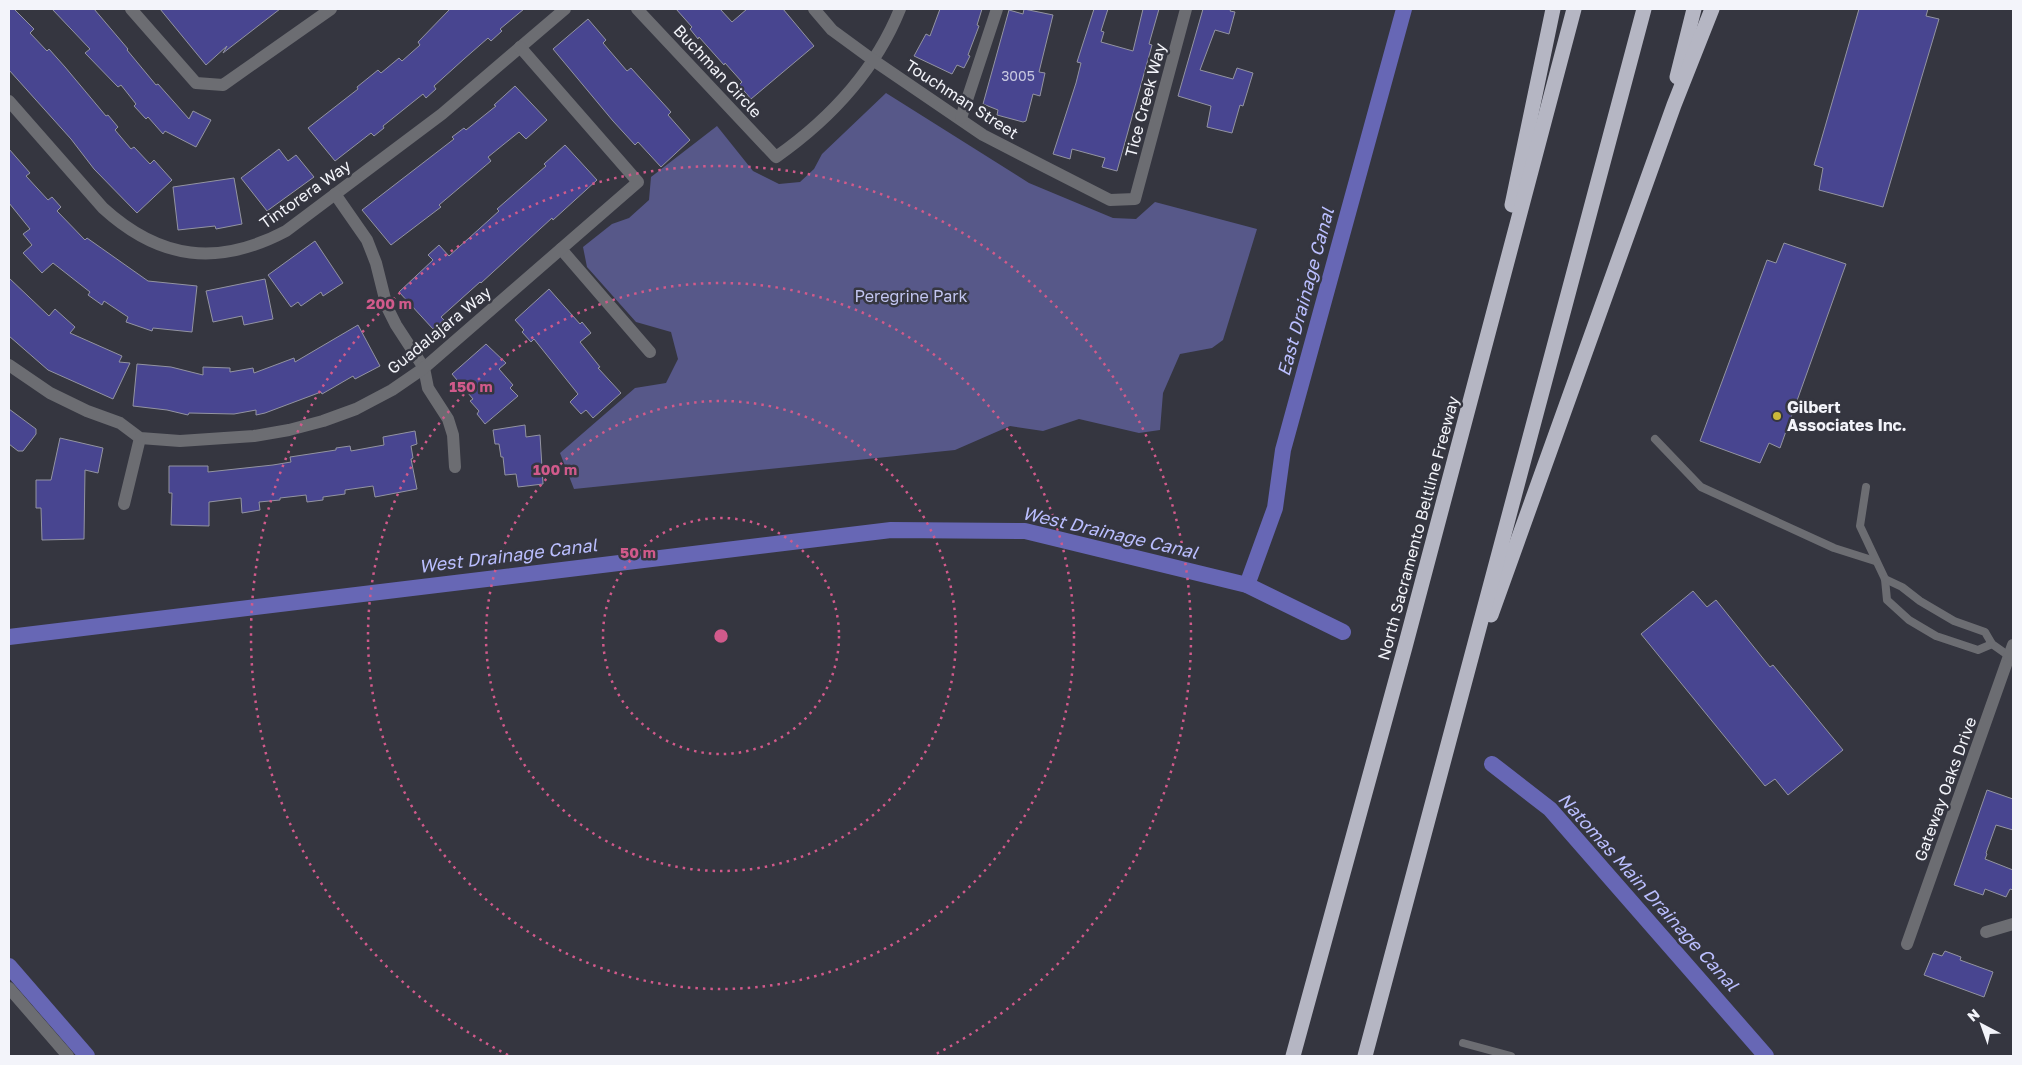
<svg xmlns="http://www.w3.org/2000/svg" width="2022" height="1065" font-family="'Golos Text',sans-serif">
	<rect width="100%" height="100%" fill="#353640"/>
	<polygon fill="#575889" points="886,93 1029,183 1113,218 1136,219 1155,202 1257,229 1223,340 1212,348 1180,354 1163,393 1160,430 1139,433 1079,419 1043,431 1010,426 955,450 574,489 560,453 635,388 666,383 678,359 671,332 636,322 587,267 583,247 612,224 629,218 649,200 651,177 717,126 753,171 779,184 800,182 814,169 822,154"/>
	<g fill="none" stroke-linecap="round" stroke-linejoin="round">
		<g stroke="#6767b5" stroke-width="16">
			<polyline points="1247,585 1275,508 1283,450 1404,9"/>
			<polyline points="9,637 891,530 1025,531 1247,585 1343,632"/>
			<polyline points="1492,764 1550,809 1766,1056"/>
			<polyline points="9,966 87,1056"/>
		</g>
	</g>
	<g fill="#484590" stroke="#9394a1">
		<polygon points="9,9 14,9 34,29 30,33 47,51 49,49 65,67 106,116 108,115 118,127 115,130 131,149 134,147 150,164 154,160 172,180 137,213 94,169 71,139 9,70"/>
		<polygon points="52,9 94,9 128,49 127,50 156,85 158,84 189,119 193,111 211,120 196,147 165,131 163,134 148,117 146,119 134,106 136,104 121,85 118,87 85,53 90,49"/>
		<polygon points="160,9 280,9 223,53 227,46 206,65"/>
		<polygon points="450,9 524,9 500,29 502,31 491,41 488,38 464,59 434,86 436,89 426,98 423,94 383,126 384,128 374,136 371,133 335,161 308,128 358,89 357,87 378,70 381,73 399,58 402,61 420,45 418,42"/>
		<polygon points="676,9 720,9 732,22 747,9 783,9 814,46 751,99 739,85 742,82 725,63 724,65 699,37 698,39 690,29 692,27"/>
		<polygon points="940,9 982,9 977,25 979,26 968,55 970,56 964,68 957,65 952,74 914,56 926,34 930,36"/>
		<polygon points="1024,9 1053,15 1039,72 1045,73 1040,96 1033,94 1026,121 1023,122 997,115 998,110 983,104 1009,10 1023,14"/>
		<polygon points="1094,9 1108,9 1101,31 1104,32 1101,42 1133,51 1143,9 1159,9 1149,44 1152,45 1117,171 1102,167 1105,158 1072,149 1070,159 1053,154 1076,83 1081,63 1077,62"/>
		<polygon points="1203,9 1231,9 1230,11 1235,12 1229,34 1215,30 1200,70 1233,79 1237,68 1253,73 1243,106 1240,105 1232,133 1207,127 1211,106 1178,96"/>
		<polygon points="1859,9 1928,9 1926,16 1939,19 1883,207 1819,190 1823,168 1814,165"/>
		<polygon points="588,19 606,40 603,43 627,71 631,68 671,112 668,115 690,140 661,167 638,142 635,145 613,121 553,49"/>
		<polygon points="515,86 547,120 526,139 519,132 488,157 491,161 439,205 441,207 391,245 362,210 454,139 452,137 464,128 466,130 496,106 494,105"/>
		<polygon points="565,145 597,180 553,220 552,218 481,283 480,282 441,317 444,320 433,329 399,292 433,260 428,255 439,245 449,256 499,211 497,209 546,166 544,164"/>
		<polygon points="9,149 30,173 26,176 48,200 52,197 61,207 57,211 85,240 87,238 148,281 197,286 192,332 153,328 152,331 126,322 128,317 104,301 102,305 88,295 90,292 53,263 42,273 23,253 32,245 23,234 30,229 9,203"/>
		<polygon points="279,149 288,161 296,155 314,177 267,211 241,178"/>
		<polygon points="234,178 242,224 216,229 215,226 178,230 173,187"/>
		<polygon points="315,241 343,283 323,296 321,292 301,306 298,302 291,307 268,275"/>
		<polygon points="1784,243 1846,264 1780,448 1769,443 1760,463 1700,441 1767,260 1776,263"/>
		<polygon points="9,278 49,316 55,309 75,327 70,333 122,356 119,362 130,363 113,399 48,370 9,336"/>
		<polygon points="265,279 273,319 244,325 242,316 213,322 206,291"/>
		<polygon points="549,289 580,324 582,322 591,333 580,342 600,367 598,368 621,393 593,418 586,410 581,414 570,402 578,394 534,339 531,342 522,332 524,330 515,320"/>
		<polygon points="358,325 380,366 355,379 353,376 322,394 321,392 265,413 256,415 256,410 234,414 189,413 188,415 167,410 133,406 137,364 171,367 203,375 203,367 230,368 230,372 253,368 254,373 294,358 295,362"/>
		<polygon points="486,344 506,363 499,369 513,385 510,388 518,396 485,424 477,414 479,411 470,401 473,399 452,374"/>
		<polygon points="9,409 36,429 36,434 23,451 18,451 9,444"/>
		<polygon points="525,425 526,437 540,435 543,484 518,487 516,474 505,475 503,457 501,457 499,444 495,444 493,430"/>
		<polygon points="415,431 417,444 411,446 413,458 411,459 417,489 375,497 373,486 345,490 345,494 323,497 323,500 307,502 306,495 280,498 280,500 259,502 260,510 242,513 241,498 209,502 209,526 171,525 172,493 169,493 169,466 208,466 208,472 273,465 291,462 290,457 336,450 336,448 350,446 351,451 384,445 383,437"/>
		<polygon points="60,438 103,448 98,473 85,470 84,539 42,540 41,508 36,508 36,480 51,480"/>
		<polygon points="1693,591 1707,607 1716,600 1770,667 1773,665 1843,750 1788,795 1775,779 1765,786 1641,634"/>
		<polygon points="1987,790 2013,799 2013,830 1996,825 1986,853 1987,854 1985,859 2013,870 2013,890 2010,889 2006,897 1985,889 1983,895 1954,885"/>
		<polygon points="1945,951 1961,957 1960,960 1993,972 1984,997 1924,975 1933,953 1942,956"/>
	</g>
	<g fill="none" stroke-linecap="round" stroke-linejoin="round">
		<g stroke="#6c6d72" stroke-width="8">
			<polyline points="1655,439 1701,487 1834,548 1875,561"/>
			<polyline points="1866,487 1860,526 1885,579 1887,600 1909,620 1936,636 1978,650 1992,644"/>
			<polyline points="1885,579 1902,587 1920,601 1954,621 1985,632 1992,644 2009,656"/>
			<polyline points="1463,1043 1511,1056"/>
		</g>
		<g stroke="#6c6d72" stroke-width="12">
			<polyline points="131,9 196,83 223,85 331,9"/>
			<path d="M637,9L776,157C830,119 875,71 900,9"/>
			<polyline points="814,9 832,30 873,60 983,135 1110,200 1135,199 1186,9"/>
			<path d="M9,101L103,208C160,260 218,267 286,231L442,114L565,9"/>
			<polyline points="961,118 997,9"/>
			<polyline points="335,194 367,240 376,263 387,307 396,325 424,368 428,388 448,419 453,435 455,467"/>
			<polyline points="561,249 650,352"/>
			<polyline points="9,365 50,393 87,411 120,423 140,438 180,441 254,436 289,430 323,421 356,409 392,390 424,368 638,182 520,47"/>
			<polyline points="124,504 140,438"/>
			<polyline points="1986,932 2013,924"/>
			<polyline points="1907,944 2009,656 2013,657"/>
			<polyline points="9,988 68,1056"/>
		</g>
		<polyline stroke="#6c6d72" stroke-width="12" points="2009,656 2013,645"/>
		<g stroke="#b5b6c3" stroke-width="15">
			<polyline points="1677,77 1694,9"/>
			<polyline points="1512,205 1553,9"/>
			<polyline points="1491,615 1674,105 1712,9"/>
			<polyline points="1293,1056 1405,647 1574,9"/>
			<polyline points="1365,1056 1644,9"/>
		</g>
	</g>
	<g fill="none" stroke="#d15a8b" stroke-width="2.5" stroke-dasharray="2.5 5">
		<circle cx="721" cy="636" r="118"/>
		<circle cx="721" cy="636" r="235"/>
		<circle cx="721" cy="636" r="353"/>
		<path d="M508 1055A470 470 0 1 1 934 1055"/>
	</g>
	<circle fill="#cbba39" stroke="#353640" stroke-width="2" cx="1777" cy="416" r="5"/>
	<g text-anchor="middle" stroke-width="5" stroke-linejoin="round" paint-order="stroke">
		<g font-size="14" fill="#c8c8e0">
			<text x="1018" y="81">3005</text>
		</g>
		<g font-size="16" fill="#f3f4fa" stroke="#353640">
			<text transform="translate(718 71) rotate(47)" y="6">Buchman Circle</text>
			<text transform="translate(962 99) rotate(33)" y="6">Touchman Street</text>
			<text transform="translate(1145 100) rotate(-75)" y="6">Tice Creek Way</text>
			<text transform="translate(305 194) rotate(-35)" y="6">Tintorera Way</text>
			<text transform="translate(439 330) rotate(-39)" y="6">Guadalajara Way</text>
			<text transform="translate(1418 528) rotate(-75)" y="6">North Sacramento Beltline Freeway</text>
			<text transform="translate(1945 789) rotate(-70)" y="6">Gateway Oaks Drive</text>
		</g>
		<g font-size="16" fill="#c3c6f1" stroke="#353640">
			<text x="911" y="302">Peregrine Park</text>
		</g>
		<g font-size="16" font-weight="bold" fill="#f3f4fa" stroke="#353640" text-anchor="start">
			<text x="1787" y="413">Gilbert<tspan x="1787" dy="18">Associates Inc.</tspan></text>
		</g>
		<g font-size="18" font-style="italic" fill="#babefe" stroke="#353640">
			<text transform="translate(1306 292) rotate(-75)" y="6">East Drainage Canal</text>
			<text transform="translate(1110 533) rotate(13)" y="6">West Drainage Canal</text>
			<text transform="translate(508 556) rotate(-7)" y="6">West Drainage Canal</text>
			<text transform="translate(1648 892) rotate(48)" y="6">Natomas Main Drainage Canal</text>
		</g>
	</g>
	<circle cx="721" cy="636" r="8" fill="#d15a8b" stroke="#353640" stroke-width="2.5"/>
	<g font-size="15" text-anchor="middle" font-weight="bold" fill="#d15a8b" stroke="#353640" stroke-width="5" stroke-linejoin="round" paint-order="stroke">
		<text x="389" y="309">200 m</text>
		<text x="471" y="392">150 m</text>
		<text x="555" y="475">100 m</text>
		<text x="638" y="558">50 m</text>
	</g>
	<rect width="2022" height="1065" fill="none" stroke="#f3f4fa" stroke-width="20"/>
	<g transform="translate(1982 1025) rotate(319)" stroke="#353640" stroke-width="4" paint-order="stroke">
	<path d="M0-4L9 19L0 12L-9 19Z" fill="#f3f4fa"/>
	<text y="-8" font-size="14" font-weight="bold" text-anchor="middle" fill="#f3f4fa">N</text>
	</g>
</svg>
